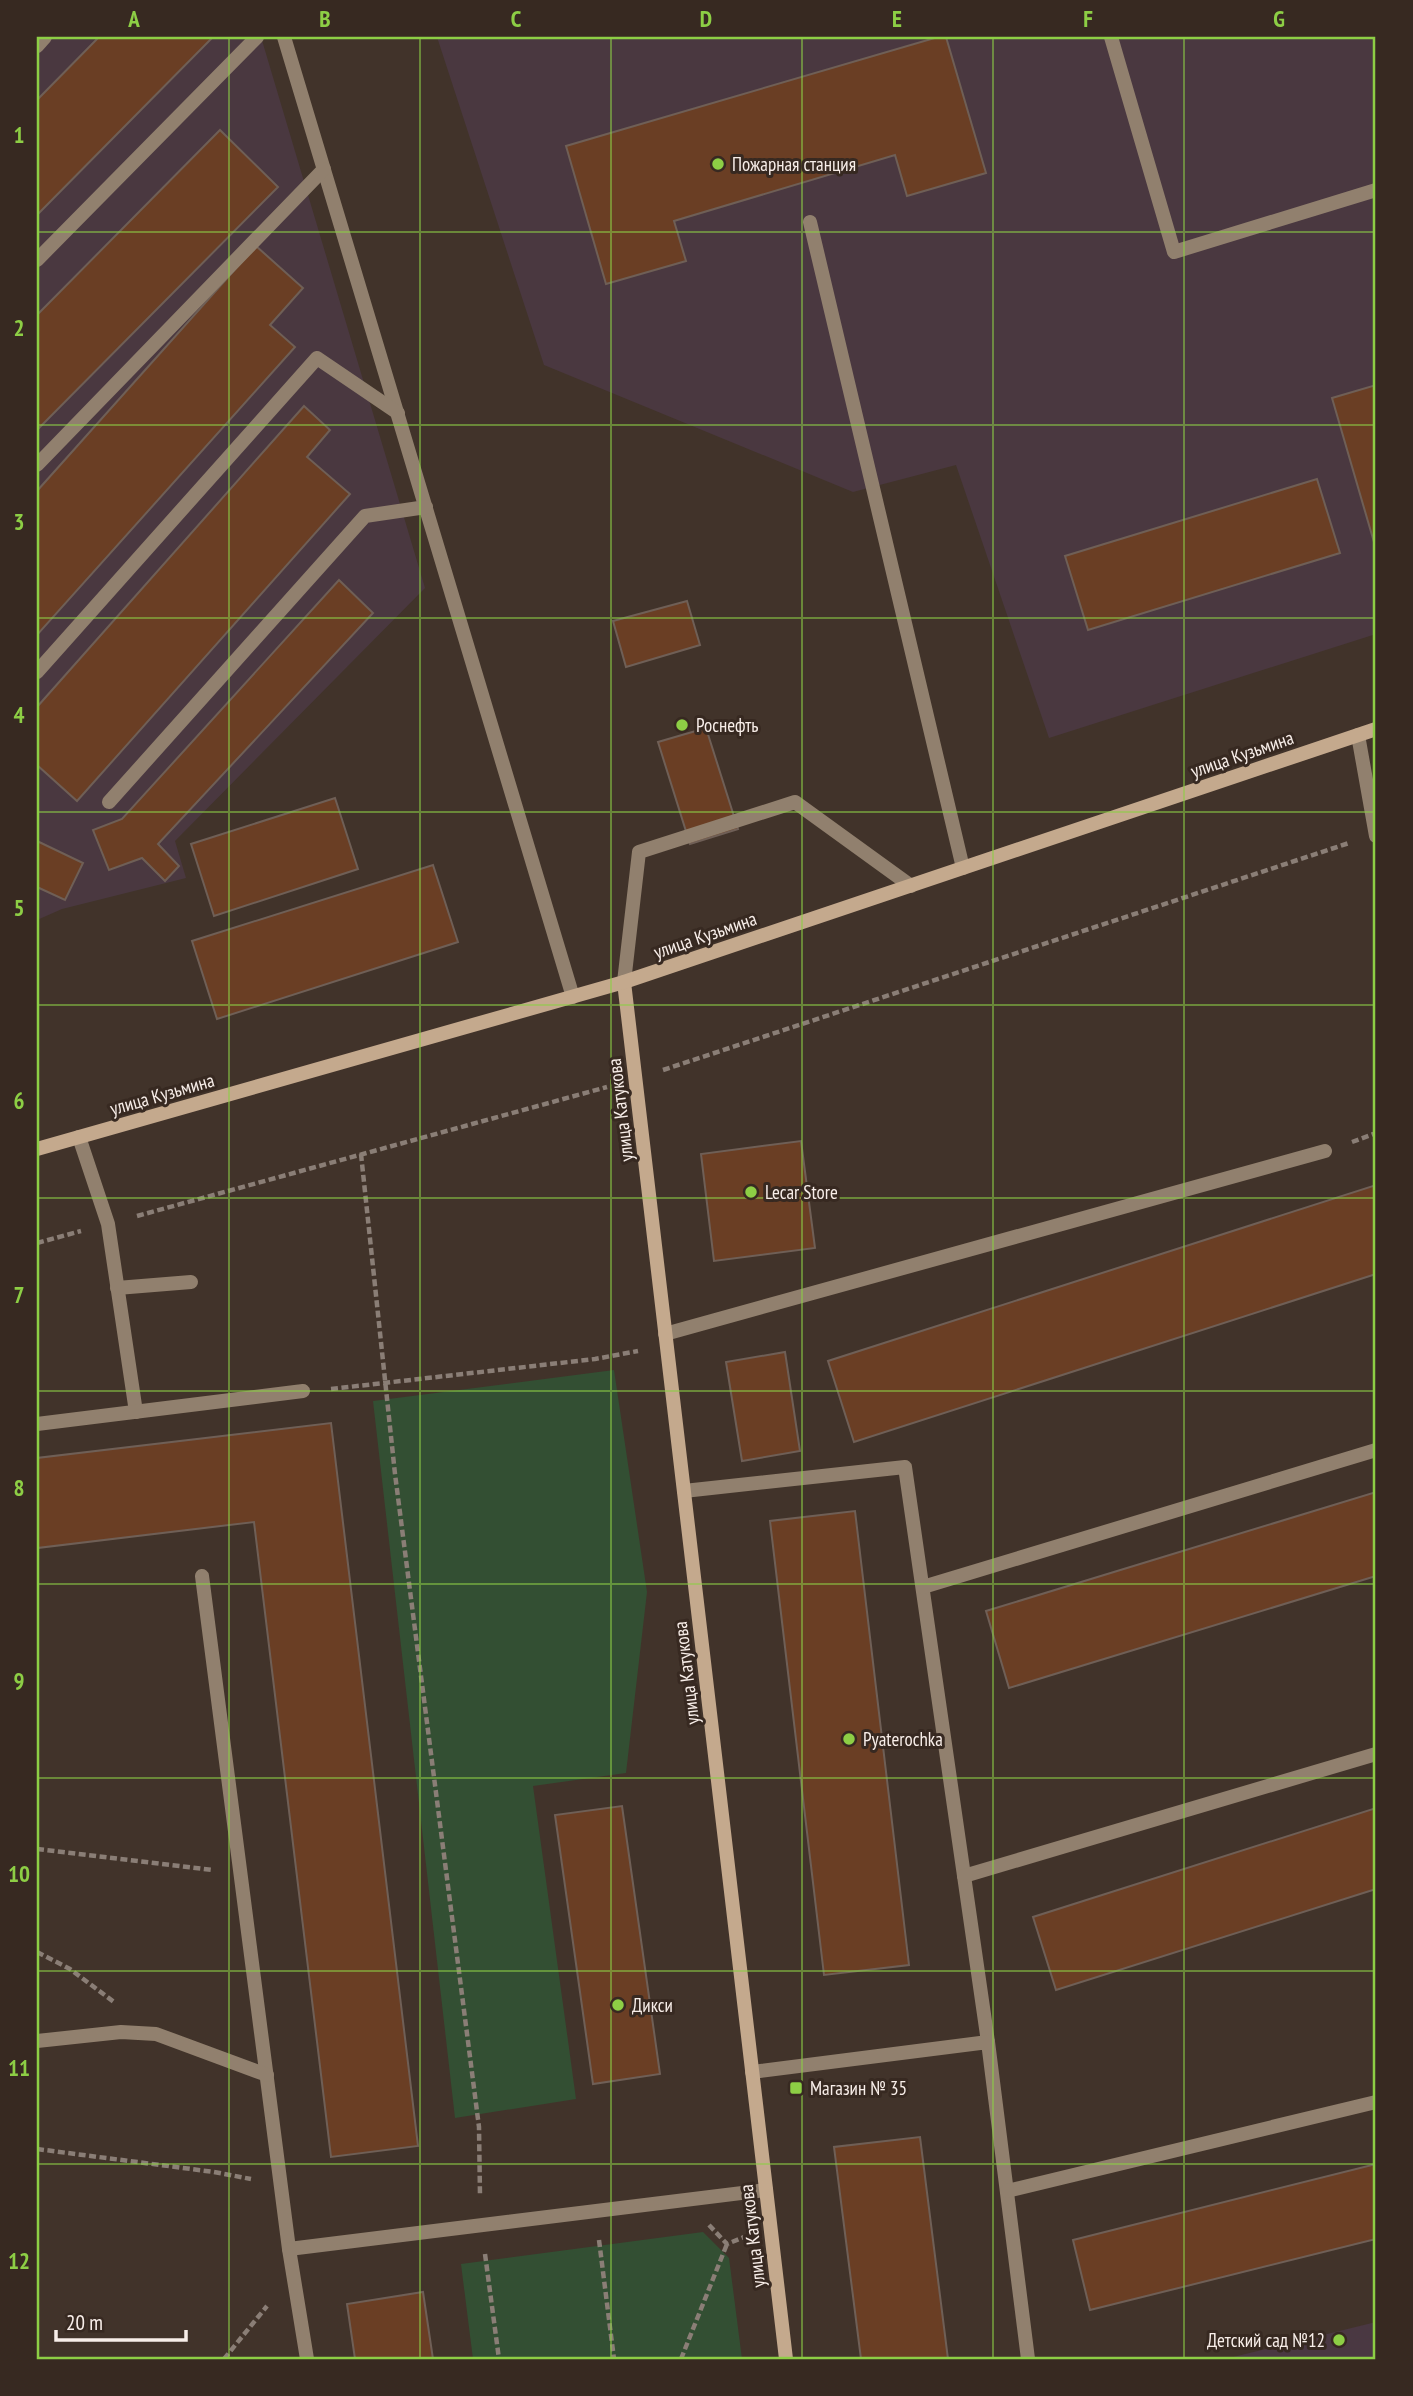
<svg xmlns="http://www.w3.org/2000/svg" width="1413" height="2396" font-family="'PT Sans Narrow',sans-serif">
	<rect width="100%" height="100%" fill="#41332a"/>
	<g fill="#4a3840">
		<polygon points="37,37 261,37 425,588 175,841 186,878 62,909 37,920"/>
		<polygon points="437,37 1376,37 1376,634 1049,738 956,465 853,492 544,365"/>
	</g>
	<polygon fill="#4a3842" points="1376,2322 1376,2359 1227,2359 1229,2358"/>
	<g fill="#334f33">
		<polygon points="614,1370 647,1592 626,1773 533,1786 576,2099 455,2118 373,1401"/>
		<polygon points="703,2232 729,2258 742,2359 473,2359 461,2264"/>
	</g>
	<g fill="#6a3e24" stroke="#6f5f56" stroke-width="2">
		<polygon points="99,37 213,37 37,215 37,100"/>
		<polygon points="938,37 946,37 986,173 907,196 895,155 674,221 686,261 606,284 566,146"/>
		<polygon points="220,130 278,187 37,430 37,315"/>
		<polygon points="256,246 303,288 270,325 295,347 37,635 37,491"/>
		<polygon points="1376,385 1376,549 1332,398"/>
		<polygon points="304,406 330,430 307,457 350,494 77,801 37,765 37,707"/>
		<polygon points="1317,479 1340,553 1088,630 1065,556"/>
		<polygon points="339,580 373,613 158,844 179,866 165,881 142,858 109,870 93,830 122,819"/>
		<polygon points="687,601 700,645 626,667 613,621"/>
		<polygon points="706,728 738,829 690,844 658,742"/>
		<polygon points="335,798 358,869 214,916 191,844"/>
		<polygon points="37,841 83,863 65,900 37,887"/>
		<polygon points="433,865 458,942 217,1019 192,941"/>
		<polygon points="801,1141 815,1248 714,1261 701,1154"/>
		<polygon points="1376,1185 1376,1274 854,1442 828,1361"/>
		<polygon points="785,1352 800,1451 742,1461 726,1362"/>
		<polygon points="331,1423 418,2146 331,2157 254,1522 37,1548 37,1458"/>
		<polygon points="1376,1492 1376,1576 1009,1688 986,1611"/>
		<polygon points="855,1511 909,1965 824,1975 770,1521"/>
		<polygon points="622,1806 660,2074 593,2084 555,1815"/>
		<polygon points="1376,1808 1376,1889 1056,1990 1033,1917"/>
		<polygon points="920,2137 948,2359 861,2359 834,2147"/>
		<polygon points="1376,2164 1376,2239 1090,2310 1073,2240"/>
		<polygon points="423,2292 433,2359 355,2359 347,2304"/>
	</g>
	<g fill="none" stroke-linecap="round" stroke-linejoin="round">
		<g stroke="#8a7e76" stroke-width="4.5" stroke-dasharray="7 3.5" stroke-linecap="butt">
			<polyline points="663,1070 1349,843"/>
			<polyline points="1352,1142 1376,1133"/>
			<polyline points="361,1154 395,1474 479,2127 480,2196"/>
			<polyline points="137,1216 607,1087"/>
			<polyline points="37,1243 81,1231"/>
			<polyline points="331,1389 595,1359 638,1351"/>
			<polyline points="37,1849 212,1870"/>
			<polyline points="37,1952 70,1969 114,2002"/>
			<polyline points="37,2149 214,2172 251,2179"/>
			<polyline points="709,2225 727,2244 744,2237"/>
			<polyline points="599,2240 614,2359"/>
			<polyline points="485,2254 499,2359"/>
			<polyline points="224,2359 267,2306"/>
			<polyline points="681,2359 727,2244"/>
		</g>
		<g stroke="#91806e" stroke-width="14">
			<polyline points="284,37 573,997"/>
			<polyline points="1111,37 1174,252 1376,190"/>
			<polyline points="37,46 45,37"/>
			<polyline points="810,222 963,868"/>
			<polyline points="37,260 257,37"/>
			<polyline points="37,465 324,169"/>
			<polyline points="37,672 317,358 398,413"/>
			<polyline points="1358,735 1376,836"/>
			<polyline points="109,802 365,516 426,507"/>
			<polyline points="624,982 639,852 795,802 911,886"/>
			<polyline points="79,1137 108,1224 136,1412"/>
			<polyline points="117,1288 191,1282"/>
			<polyline points="665,1334 1325,1151"/>
			<polyline points="37,1424 303,1391"/>
			<polyline points="684,1491 905,1467 988,2042"/>
			<polyline points="202,1576 289,2249 766,2190"/>
			<polyline points="923,1587 1376,1450"/>
			<polyline points="964,1876 1376,1754"/>
			<polyline points="37,2041 121,2032 156,2034 267,2075"/>
			<polyline points="752,2072 988,2042 1028,2359"/>
			<polyline points="1007,2191 1376,2102"/>
			<polyline points="289,2249 307,2359"/>
		</g>
		<g stroke="#c4a98d" stroke-width="14">
			<polyline points="624,982 786,2359"/>
			<polyline points="37,1149 624,982 1376,729"/>
		</g>
	</g>
	<path fill="none" stroke="#8dce45" stroke-width="2" stroke-opacity="0.55" d="M229,37V2359M420,37V2359M611,37V2359M802,37V2359M993,37V2359M1184,37V2359M37,232H1376M37,425H1376M37,618H1376M37,812H1376M37,1005H1376M37,1198H1376M37,1391H1376M37,1584H1376M37,1778H1376M37,1971H1376M37,2164H1376"/>
	<g fill="#8dce45" stroke="#372921" stroke-width="2.5">
		<circle cx="718" cy="164" r="7"/>
		<circle cx="682" cy="725" r="7"/>
		<circle cx="751" cy="1192" r="7"/>
		<circle cx="849" cy="1739" r="7"/>
		<circle cx="618" cy="2005" r="7"/>
		<rect x="789" y="2081" width="14" height="14" rx="3.5"/>
		<circle cx="1339" cy="2340" r="7"/>
	</g>
	<g text-anchor="middle" stroke-width="6" stroke-linejoin="round" paint-order="stroke">
		<g font-size="19" fill="#f8eee9" stroke="#372921" text-anchor="start">
			<text x="732" y="171">Пожарная станция</text>
			<text x="696" y="732">Роснефть</text>
			<text x="765" y="1199">Lecar Store</text>
			<text x="863" y="1746">Pyaterochka</text>
			<text x="632" y="2012">Дикси</text>
			<text x="810" y="2095">Магазин № 35</text>
			<text x="1325" y="2347" text-anchor="end">Детский сад №12</text>
		</g>
		<g font-size="19" fill="#f8eee9" stroke="#372921">
			<text transform="translate(1242 754) rotate(-19)" y="7">улица Кузьмина</text>
			<text transform="translate(705 935) rotate(-19)" y="7">улица Кузьмина</text>
			<text transform="translate(162 1094) rotate(-16)" y="7">улица Кузьмина</text>
			<text transform="translate(620 1110) rotate(-97)" y="7">улица Катукова</text>
			<text transform="translate(686 1673) rotate(-97)" y="7">улица Катукова</text>
			<text transform="translate(752 2236) rotate(-97)" y="7">улица Катукова</text>
		</g>
	</g>
	<rect width="1413" height="2396" fill="none" stroke="#372921" stroke-width="77"/>
	<path d="M56 2330v10h130v-10" fill="none" stroke="#f8eee9" stroke-width="3.5"/>
	<text x="66" y="2330" font-size="21" fill="#f8eee9" stroke="#372921" stroke-width="5" paint-order="stroke">20 m</text>
	<rect x="38" y="38" width="1336" height="2320" fill="none" stroke="#8dce45" stroke-width="2.5"/>
	<g font-size="23" text-anchor="middle" font-weight="bold" fill="#8dce45">
		<text x="134" y="27">A</text>
		<text x="325" y="27">B</text>
		<text x="516" y="27">C</text>
		<text x="706" y="27">D</text>
		<text x="897" y="27">E</text>
		<text x="1088" y="27">F</text>
		<text x="1279" y="27">G</text>
		<text x="19" y="143">1</text>
		<text x="19" y="336">2</text>
		<text x="19" y="530">3</text>
		<text x="19" y="723">4</text>
		<text x="19" y="916">5</text>
		<text x="19" y="1109">6</text>
		<text x="19" y="1303">7</text>
		<text x="19" y="1496">8</text>
		<text x="19" y="1689">9</text>
		<text x="19" y="1882">10</text>
		<text x="19" y="2076">11</text>
		<text x="19" y="2269">12</text>
	</g>
</svg>
